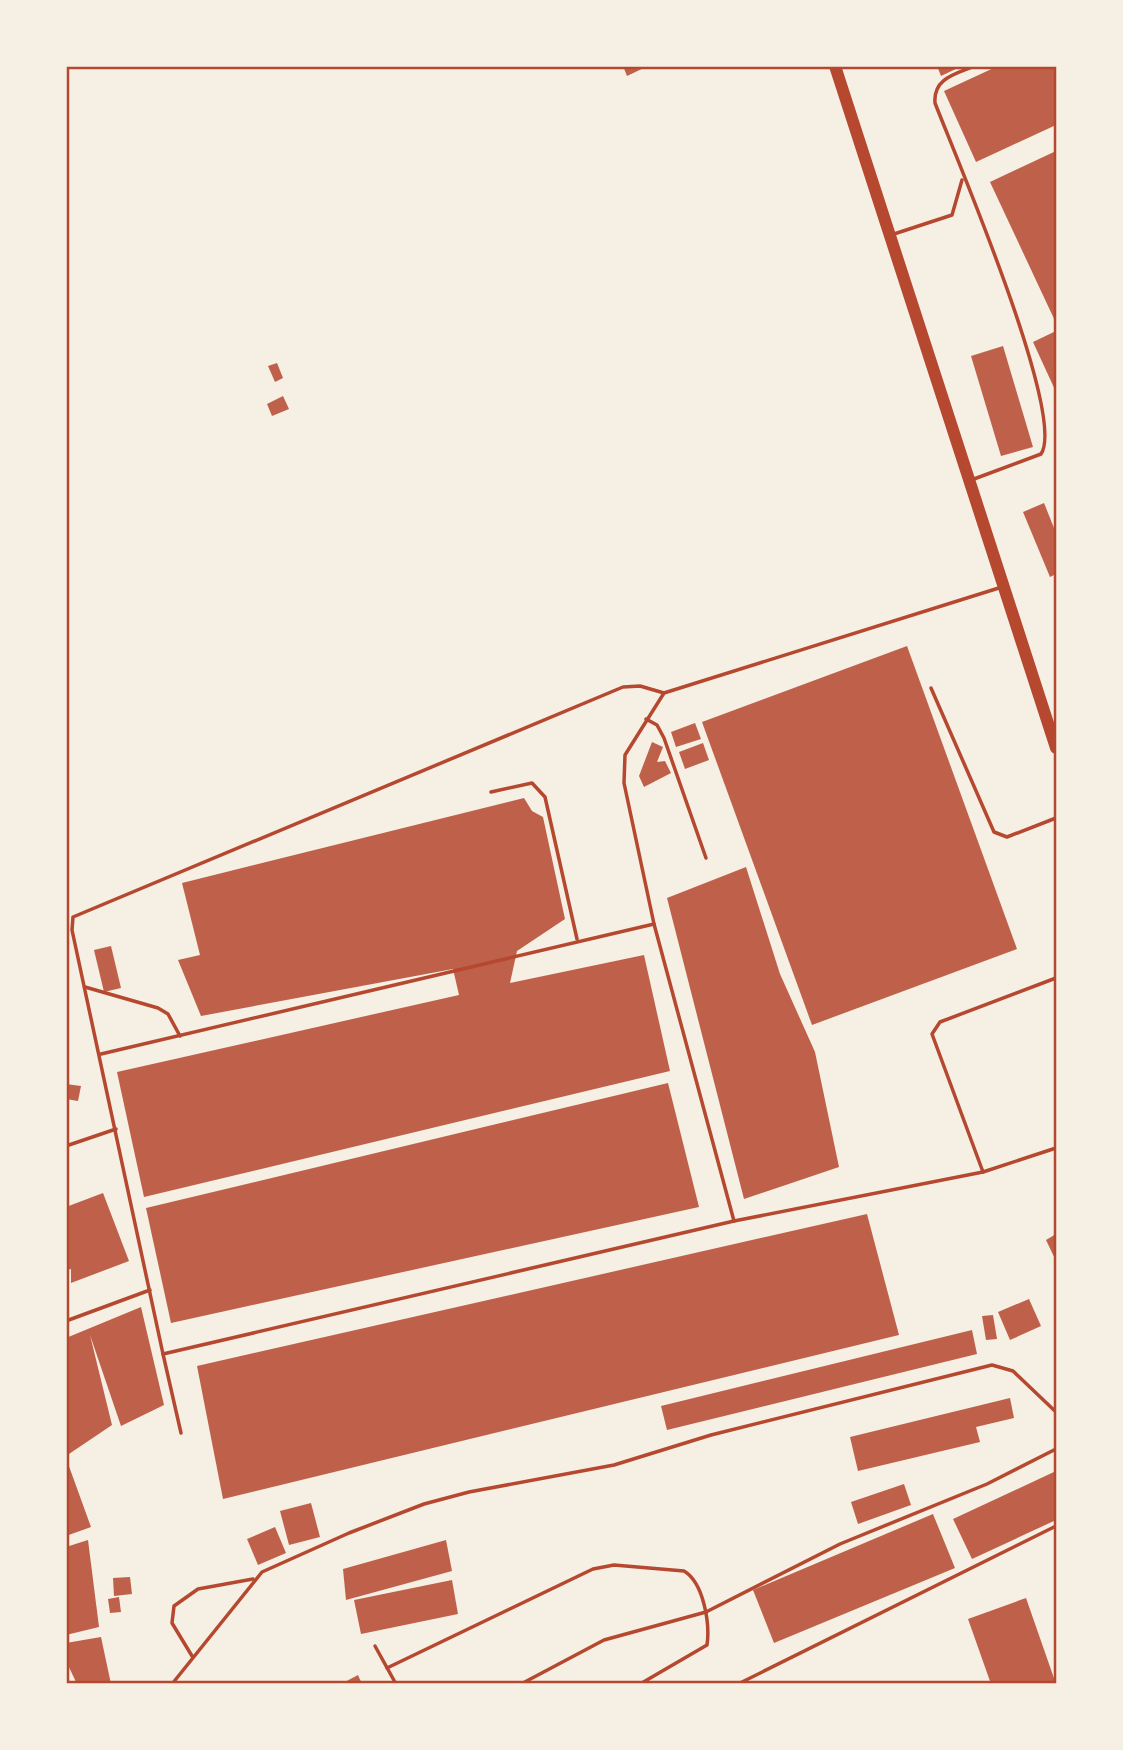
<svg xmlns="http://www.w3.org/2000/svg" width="1123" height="1750" font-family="'Open Sans',sans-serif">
	<rect width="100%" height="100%" fill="#f6efe4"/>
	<g fill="#bf614a">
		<polygon points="623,66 648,66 627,76"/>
		<polygon points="937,66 962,66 941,76"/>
		<polygon points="998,66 1056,66 1056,125 976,162 944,91"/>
		<polygon points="1056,151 1056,323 990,182"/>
		<polygon points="1056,331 1056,392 1033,342"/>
		<polygon points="1003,346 1033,447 1001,456 971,356"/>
		<polygon points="277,363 283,378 275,382 268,366"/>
		<polygon points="283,396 289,409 272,416 267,404"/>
		<polygon points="1044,503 1056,533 1056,574 1050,577 1023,512"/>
		<polygon points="907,646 1017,949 812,1025 702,722"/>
		<polygon points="695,723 701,739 676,747 671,732"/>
		<polygon points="652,742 663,747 657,762 665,761 671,773 644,787 639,776"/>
		<polygon points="703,743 709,760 685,769 679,752"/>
		<polygon points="524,798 532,811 543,817 565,919 517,951 510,983 644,955 670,1071 144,1197 117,1072 459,995 453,969 201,1016 178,960 200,955 182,883"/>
		<polygon points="746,867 780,974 815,1052 839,1167 744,1199 667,898"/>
		<polygon points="111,946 121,988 104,992 94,950"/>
		<polygon points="668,1083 699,1207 171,1323 146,1208"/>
		<polygon points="66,1084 81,1086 78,1101 66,1099"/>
		<polygon points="103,1193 129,1261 71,1283 71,1269 66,1270 66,1207"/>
		<polygon points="867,1214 899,1335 223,1499 197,1366"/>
		<polygon points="1056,1234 1056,1261 1046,1240"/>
		<polygon points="1029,1299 1041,1326 1010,1340 998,1312"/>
		<polygon points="141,1307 164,1405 121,1426 90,1335 112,1425 66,1456 66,1338"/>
		<polygon points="993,1315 997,1339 986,1340 982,1316"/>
		<polygon points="972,1330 977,1354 667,1430 661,1406"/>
		<polygon points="1010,1398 1014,1418 976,1427 980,1442 858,1471 850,1437"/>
		<polygon points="66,1458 91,1527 66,1536"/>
		<polygon points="1056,1471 1056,1520 972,1559 953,1519"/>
		<polygon points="904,1484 911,1505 858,1524 851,1502"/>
		<polygon points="311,1503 320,1537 289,1545 280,1511"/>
		<polygon points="933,1514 955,1568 774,1643 753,1590"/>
		<polygon points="275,1527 286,1553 258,1565 247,1539"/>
		<polygon points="88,1540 99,1627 66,1635 66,1547"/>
		<polygon points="446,1540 452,1571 346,1600 343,1569"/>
		<polygon points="130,1577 132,1594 114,1596 113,1578"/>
		<polygon points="452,1580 458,1614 361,1634 354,1600"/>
		<polygon points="119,1597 121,1612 110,1613 108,1599"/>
		<polygon points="1026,1598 1056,1684 991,1684 968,1619"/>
		<polygon points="101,1637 111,1684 77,1684 66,1661 66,1643"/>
		<polygon points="358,1675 362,1684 341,1684"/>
	</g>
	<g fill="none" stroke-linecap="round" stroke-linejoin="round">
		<g stroke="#b5482f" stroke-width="3.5">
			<polyline points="894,234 952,215 962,180"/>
			<path d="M974,479L1041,454C1067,416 955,155 935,103C933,78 956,74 975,66"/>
			<polyline points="931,688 994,832 1007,837 1056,818"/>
			<polyline points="646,719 657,725 664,738 706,858"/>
			<polyline points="491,792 532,783 545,797 577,939"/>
			<polyline points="1056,978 940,1022 932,1034 983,1172 1056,1148"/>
			<polyline points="85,987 158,1008 168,1014 180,1036"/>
			<polyline points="101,1054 654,924"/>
			<polyline points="66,1146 116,1129"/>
			<polyline points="734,1221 983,1172"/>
			<polyline points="66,1321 150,1290"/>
			<polyline points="163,1354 72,930 73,917 623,687 640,686 664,693"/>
			<polyline points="181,1433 163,1354 734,1221 654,924 624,783 625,755 664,693 1002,587"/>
			<polyline points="375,1646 396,1684"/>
			<polyline points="192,1656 172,1623 174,1606 198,1589 253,1579"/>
			<path d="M387,1668L593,1569L614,1565L684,1571C704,1583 710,1624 707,1645L640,1684"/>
			<polyline points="172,1684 262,1572 349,1533 424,1504 469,1492 614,1465 711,1435 992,1365 1013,1371 1056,1412"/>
			<polyline points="521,1684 604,1640 706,1612 840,1544 987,1484 1056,1449"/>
			<polyline points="738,1684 1056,1526"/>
		</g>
		<polyline stroke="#b5482f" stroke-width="12" points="835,66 1056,748"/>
	</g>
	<rect width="1123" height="1750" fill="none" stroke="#f6efe4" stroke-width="136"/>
	<rect x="68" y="68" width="987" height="1614" fill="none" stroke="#b5482f" stroke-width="2.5"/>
</svg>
